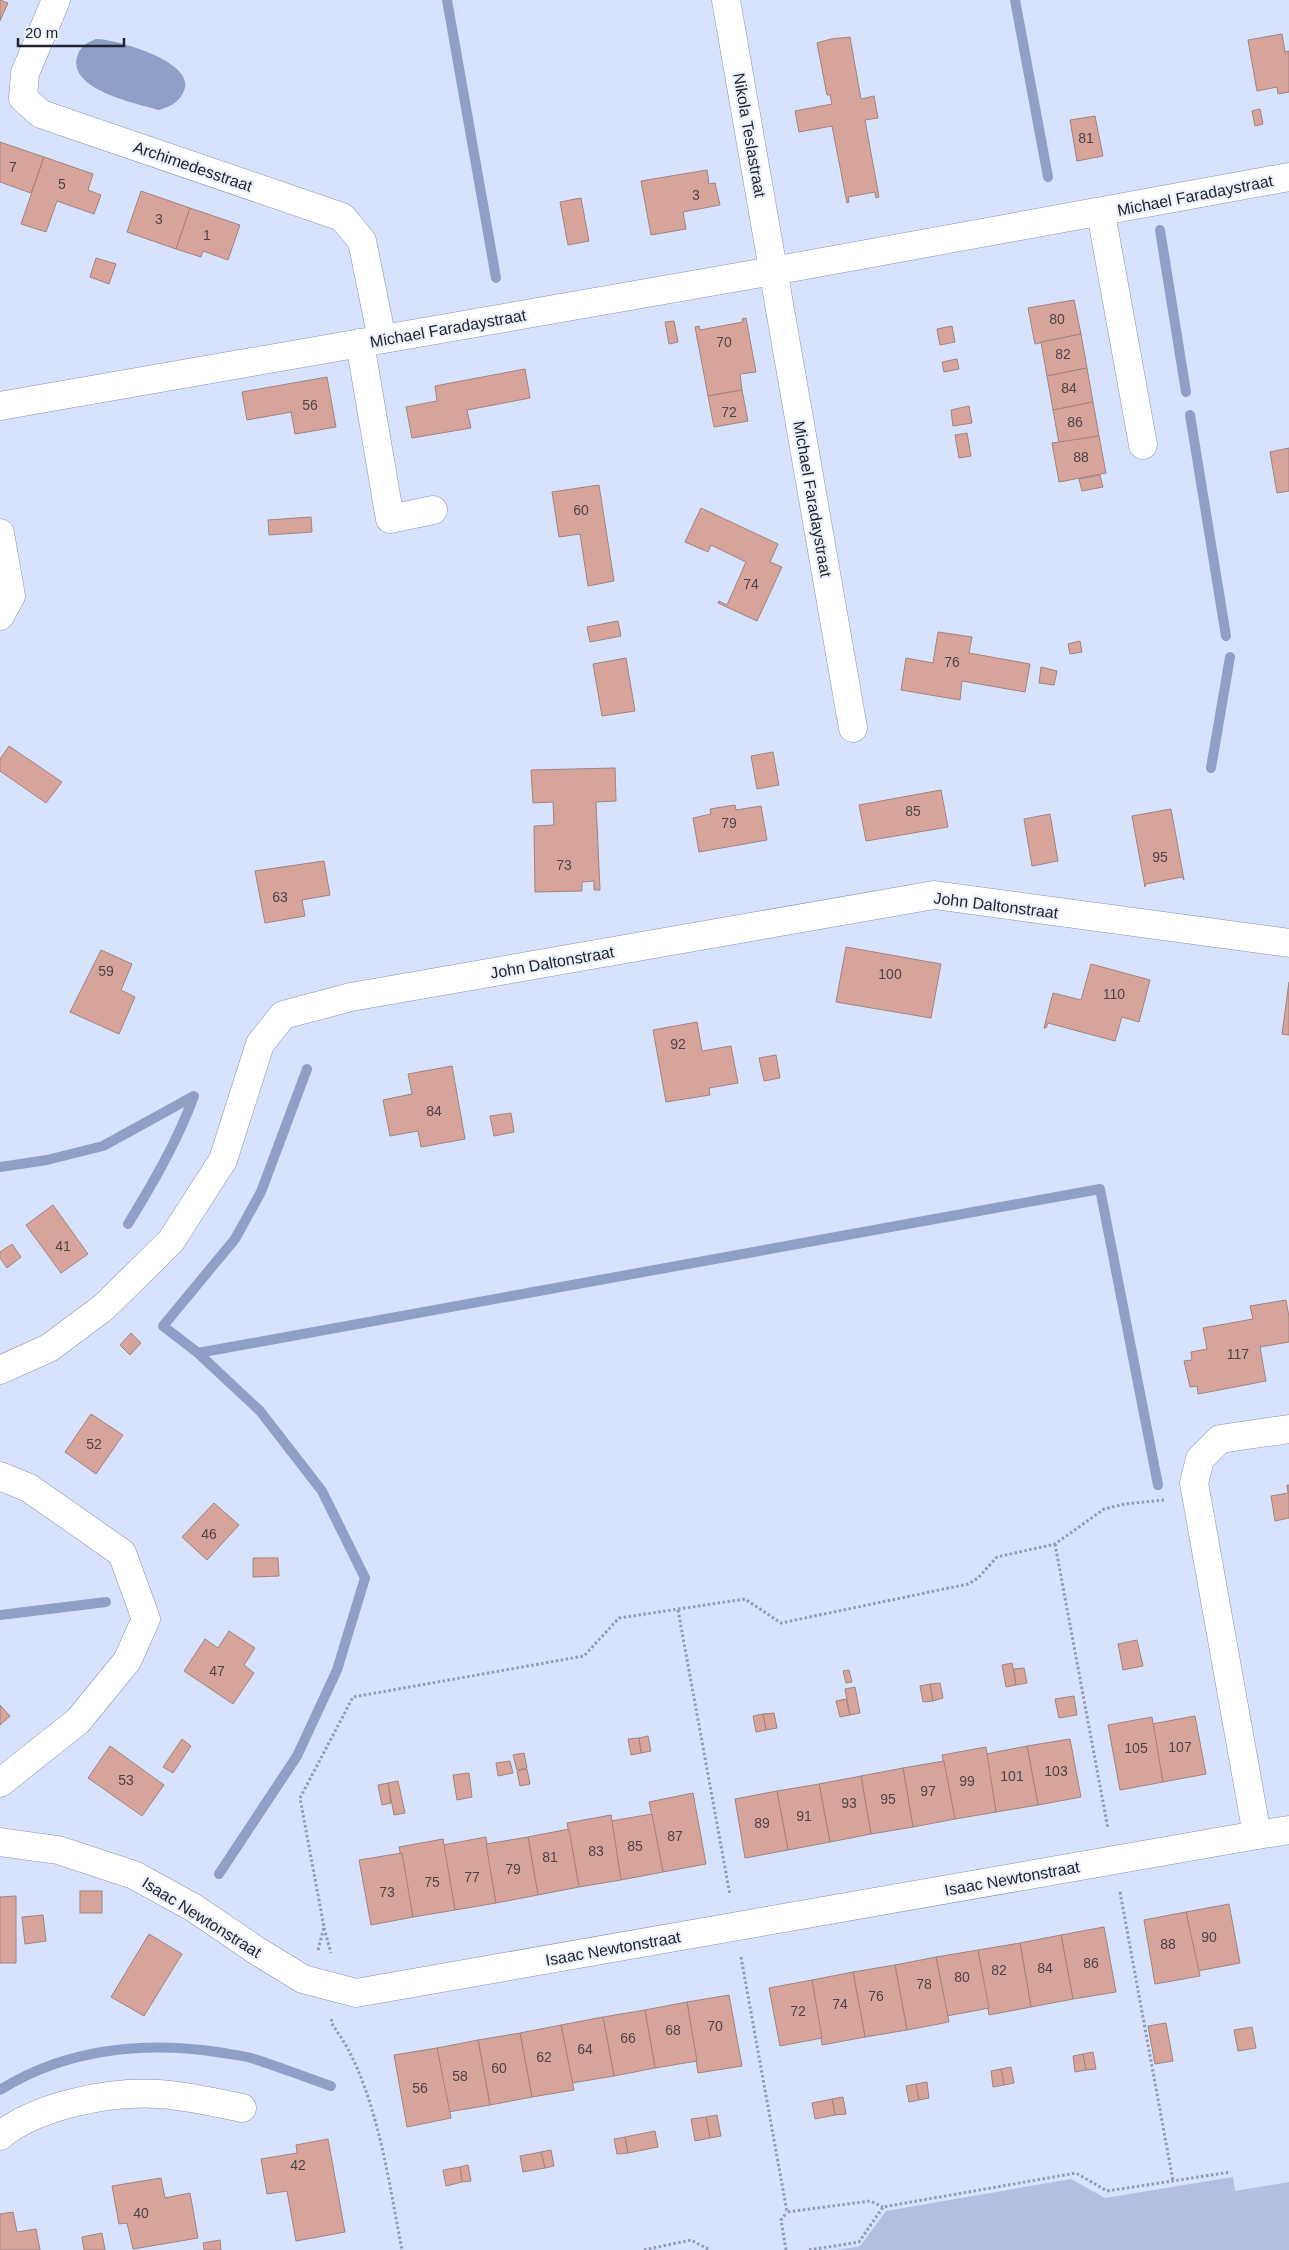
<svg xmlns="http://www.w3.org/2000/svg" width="1289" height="2250" font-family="Helvetica,sans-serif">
	<rect width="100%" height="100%" fill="#d7e2fd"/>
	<polygon fill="#b2bfe0" points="1233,2177 1235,2191 1289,2182 1289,2250 837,2250 860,2246 886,2211 1071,2179 1105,2198"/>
	<path fill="#8f9fc7" d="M96,39C116,39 201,63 183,93C178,103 169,107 159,110C138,104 68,90 77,57C80,47 86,43 96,39Z"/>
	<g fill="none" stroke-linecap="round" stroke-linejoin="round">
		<g stroke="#8f9fc7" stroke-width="10">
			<polyline points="447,0 496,278"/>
			<polyline points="1015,0 1048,177"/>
			<polyline points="1160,230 1186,392"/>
			<polyline points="1190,415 1226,636"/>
			<polyline points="1211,768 1230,657"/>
			<path d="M0,1167L47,1160L103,1146L194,1096C177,1142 153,1183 128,1224"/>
			<polyline points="198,1353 1100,1189 1158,1485"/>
			<polyline points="0,1615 106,1602"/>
			<polyline points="219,1874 297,1756 337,1670 365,1578 322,1491 260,1411 198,1353 163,1326 235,1239 261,1192 307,1069"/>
			<path d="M0,2090C65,2049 143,2041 217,2052C228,2054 240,2055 251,2058C278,2066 304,2077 331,2086"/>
		</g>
	</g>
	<g fill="#d7a49b" stroke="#a2837e">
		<polygon points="0,0 8,3 0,21"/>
		<polygon points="1282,34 1285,52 1289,51 1289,92 1278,94 1277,87 1257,91 1248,40"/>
		<polygon points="850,37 861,99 874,96 878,118 865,120 879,197 876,198 875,192 848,197 849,202 847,203 832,126 799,132 795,111 832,104 830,95 827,95 817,43 831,39"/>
		<polygon points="1260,109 1263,124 1255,126 1252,111"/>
		<polygon points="1095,116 1103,156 1077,161 1070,120"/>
		<polygon points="0,142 44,157 31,193 0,182"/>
		<polygon points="44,157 93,174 88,190 101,195 94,214 57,201 46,232 21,224"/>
		<polygon points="707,170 709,184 715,183 720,205 683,212 686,229 651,235 641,181"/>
		<polygon points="141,191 190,208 176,249 127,232"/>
		<polygon points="581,198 589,241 568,245 560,202"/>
		<polygon points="190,208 240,225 228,260 203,251 201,257 176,249"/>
		<polygon points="96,258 116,264 109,284 90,277"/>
		<polygon points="1074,300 1081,334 1035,344 1028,308"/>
		<polygon points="746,318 756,372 740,374 742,390 708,396 695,327 699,326 700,330 743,322 742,319"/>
		<polygon points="674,321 678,342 669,344 665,322"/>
		<polygon points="952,326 955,342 940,345 937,329"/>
		<polygon points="1081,334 1087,368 1047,376 1041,342"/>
		<polygon points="957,359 959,369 944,372 942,362"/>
		<polygon points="1087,368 1093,402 1053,410 1047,376"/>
		<polygon points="525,369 530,398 467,410 471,428 412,438 406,407 437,401 435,386"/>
		<polygon points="327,377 336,427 295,434 291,412 247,420 242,392"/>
		<polygon points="742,390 748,421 714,427 708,396"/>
		<polygon points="1093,402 1099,436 1059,443 1053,410"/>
		<polygon points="969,406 972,423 953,426 951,410"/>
		<polygon points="967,433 971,456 959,458 955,435"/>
		<polygon points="1099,436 1106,473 1059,482 1052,443"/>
		<polygon points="1289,448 1289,491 1277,493 1270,452"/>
		<polygon points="1100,475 1103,487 1082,491 1079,479"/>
		<polygon points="599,485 614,581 588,586 580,534 559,537 552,492"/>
		<polygon points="701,508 778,544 770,562 782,567 757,621 718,603 719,601 727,605 746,562 711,545 708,552 685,542"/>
		<polygon points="311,517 312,532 269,535 268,520"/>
		<polygon points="618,621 621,636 590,642 587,627"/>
		<polygon points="938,632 972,637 969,653 1030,664 1025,692 962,681 960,700 901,690 906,658 933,663"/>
		<polygon points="1080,641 1082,652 1070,654 1068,644"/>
		<polygon points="626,658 635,711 602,716 593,664"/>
		<polygon points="1041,667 1057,671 1054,685 1039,683"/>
		<polygon points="9,746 62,782 46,803 0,771 0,759"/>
		<polygon points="773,752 779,785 757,789 751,756"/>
		<polygon points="615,768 616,801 596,802 600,890 594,890 594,881 582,882 582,891 535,892 534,826 554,825 553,802 533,803 531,770"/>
		<polygon points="941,790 948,827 866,841 859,805"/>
		<polygon points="735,805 736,810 761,806 767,840 699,852 693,818 711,814 710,809"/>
		<polygon points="1171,809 1184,880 1182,877 1146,884 1145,887 1132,816"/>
		<polygon points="1050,814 1058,861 1032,866 1024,819"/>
		<polygon points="324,861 330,895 302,900 305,916 265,923 255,871"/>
		<polygon points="846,947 941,964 931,1018 836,1002"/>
		<polygon points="101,950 132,964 121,990 135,997 119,1034 70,1012"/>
		<polygon points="1091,964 1150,980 1139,1022 1122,1017 1115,1041 1048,1023 1046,1028 1044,1028 1053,993 1081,1000"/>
		<polygon points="1289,982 1289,1035 1282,1034"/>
		<polygon points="697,1022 702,1051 731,1046 738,1083 709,1088 710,1095 666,1102 653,1030"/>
		<polygon points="776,1055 780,1078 764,1081 759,1058"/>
		<polygon points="452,1066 465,1139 421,1147 418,1131 390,1136 383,1100 412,1094 408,1074"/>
		<polygon points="511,1113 514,1132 494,1136 490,1116"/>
		<polygon points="53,1205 88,1254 61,1273 26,1225"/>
		<polygon points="12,1244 21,1257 7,1268 0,1258 0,1252"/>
		<polygon points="1286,1300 1289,1317 1289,1342 1260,1347 1266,1381 1198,1394 1197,1386 1190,1387 1184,1361 1192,1360 1191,1352 1207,1349 1203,1328 1253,1319 1250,1306"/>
		<polygon points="131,1333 141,1343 130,1355 120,1345"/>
		<polygon points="91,1414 123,1435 96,1474 65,1452"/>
		<polygon points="1287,1485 1289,1485 1289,1518 1275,1521 1271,1496 1288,1493"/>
		<polygon points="214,1503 239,1525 207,1560 182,1537"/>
		<polygon points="253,1558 278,1558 279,1576 253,1577"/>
		<polygon points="229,1631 255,1648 244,1665 254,1673 233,1704 184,1671 205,1639 218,1648"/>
		<polygon points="1137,1640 1143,1666 1123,1670 1118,1644"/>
		<polygon points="1012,1663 1016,1685 1006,1687 1002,1665"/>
		<polygon points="1024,1668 1027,1683 1016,1685 1014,1669"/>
		<polygon points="849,1670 852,1682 846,1683 843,1671"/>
		<polygon points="940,1683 943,1698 933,1701 930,1684"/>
		<polygon points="930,1684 933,1701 923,1702 920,1686"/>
		<polygon points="855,1687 860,1713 850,1715 845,1689"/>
		<polygon points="1074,1696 1077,1715 1059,1718 1055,1699"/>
		<polygon points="846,1699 850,1715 840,1717 836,1701"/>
		<polygon points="0,1705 10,1716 0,1725"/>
		<polygon points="774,1713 777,1728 766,1730 763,1714"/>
		<polygon points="763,1714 766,1730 756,1732 753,1716"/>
		<polygon points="1195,1716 1206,1774 1163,1782 1152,1724"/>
		<polygon points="1152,1717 1163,1782 1120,1790 1108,1725"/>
		<polygon points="648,1736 651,1751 641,1753 639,1738"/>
		<polygon points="639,1738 641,1753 631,1755 628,1739"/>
		<polygon points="182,1739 191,1746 173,1773 163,1767"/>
		<polygon points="1070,1739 1081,1797 1038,1805 1027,1746"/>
		<polygon points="110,1746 164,1785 142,1816 88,1778"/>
		<polygon points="1027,1746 1038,1805 996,1812 986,1754"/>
		<polygon points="986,1747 996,1812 955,1819 942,1755"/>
		<polygon points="524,1753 527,1768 517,1770 513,1755"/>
		<polygon points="510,1761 513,1773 498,1776 496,1763"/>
		<polygon points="944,1761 955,1819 913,1827 903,1768"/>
		<polygon points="903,1768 913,1827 871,1834 861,1776"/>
		<polygon points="527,1769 530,1784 520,1786 517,1771"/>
		<polygon points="469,1773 472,1797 457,1800 453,1775"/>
		<polygon points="861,1776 871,1834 830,1842 819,1784"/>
		<polygon points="398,1781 405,1813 394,1815 388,1783"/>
		<polygon points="388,1783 391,1803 382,1805 378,1785"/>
		<polygon points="819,1784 830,1842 788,1850 777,1791"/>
		<polygon points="777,1791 788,1850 745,1858 735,1799"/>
		<polygon points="693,1793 706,1864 663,1872 649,1802"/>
		<polygon points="652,1814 663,1872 621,1880 611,1821"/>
		<polygon points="611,1815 621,1880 579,1887 567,1823"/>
		<polygon points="569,1829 579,1887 538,1895 528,1837"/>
		<polygon points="486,1837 496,1903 455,1910 443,1845"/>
		<polygon points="528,1837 538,1895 496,1903 486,1844"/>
		<polygon points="443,1839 455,1910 413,1917 399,1847"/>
		<polygon points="402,1853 413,1917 371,1925 359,1860"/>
		<rect x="80" y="1891" width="22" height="22"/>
		<polygon points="16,1896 16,1963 0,1963 0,1897"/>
		<polygon points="1229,1904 1240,1963 1197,1971 1186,1912"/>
		<polygon points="1186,1912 1200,1976 1155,1984 1144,1920"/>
		<polygon points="43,1915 46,1941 25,1944 22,1917"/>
		<polygon points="1104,1927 1116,1992 1073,1999 1061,1935"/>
		<polygon points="149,1934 182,1954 144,2016 111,1997"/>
		<polygon points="1061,1935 1073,1999 1031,2007 1020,1943"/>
		<polygon points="1020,1943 1031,2007 989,2015 978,1950"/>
		<polygon points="978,1950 989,2008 947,2016 936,1957"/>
		<polygon points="936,1957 949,2022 907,2030 895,1965"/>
		<polygon points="895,1965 907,2030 865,2037 853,1972"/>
		<polygon points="853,1972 865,2037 822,2045 812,1980"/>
		<polygon points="812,1980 822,2038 780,2046 769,1988"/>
		<polygon points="729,1995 742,2066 698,2073 687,2002"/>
		<polygon points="687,2002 697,2061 655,2068 645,2010"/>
		<polygon points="645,2010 655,2068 614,2076 603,2017"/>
		<polygon points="603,2017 614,2076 572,2083 561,2025"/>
		<polygon points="1166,2023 1173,2061 1155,2064 1148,2026"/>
		<polygon points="561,2025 574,2090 532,2097 520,2033"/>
		<polygon points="1252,2027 1256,2048 1238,2051 1234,2030"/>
		<polygon points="520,2033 532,2097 490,2105 478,2040"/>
		<polygon points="478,2040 490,2105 448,2112 437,2048"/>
		<polygon points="437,2048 451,2118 407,2127 394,2055"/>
		<polygon points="1093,2052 1096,2069 1086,2070 1083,2054"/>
		<polygon points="1083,2054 1086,2070 1075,2072 1073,2056"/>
		<polygon points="1011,2067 1014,2083 1004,2085 1001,2069"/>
		<polygon points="1001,2069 1004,2085 993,2087 991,2071"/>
		<polygon points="927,2082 929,2098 919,2100 916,2084"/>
		<polygon points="916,2084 919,2100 909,2102 906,2086"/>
		<polygon points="843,2097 846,2114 835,2115 832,2099"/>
		<polygon points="832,2099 835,2115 815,2119 812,2103"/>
		<polygon points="717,2115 721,2136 710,2138 706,2117"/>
		<polygon points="706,2117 710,2138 695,2141 691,2119"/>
		<polygon points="655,2131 658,2147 628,2153 625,2137"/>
		<polygon points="625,2137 628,2153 617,2154 614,2139"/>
		<polygon points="328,2139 345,2232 296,2241 287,2191 267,2194 261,2159 297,2153 296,2145"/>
		<polygon points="551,2150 554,2166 545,2168 541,2152"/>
		<polygon points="541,2152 545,2168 523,2172 520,2156"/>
		<polygon points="468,2165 471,2181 462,2182 460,2167"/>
		<polygon points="460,2167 462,2182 446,2186 443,2170"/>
		<polygon points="161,2178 165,2198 190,2193 198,2238 133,2249 127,2223 119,2224 112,2186"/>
		<polygon points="13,2212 17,2232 36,2229 40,2250 0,2250 0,2214"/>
		<polygon points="102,2233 105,2250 84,2250 82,2237"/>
		<polygon points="220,2240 221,2250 204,2250 203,2243"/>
	</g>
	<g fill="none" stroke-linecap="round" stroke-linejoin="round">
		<defs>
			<g id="minor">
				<polyline points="56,0 25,73 23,98 41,114 342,217 362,241 382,339"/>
				<polyline points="726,0 853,728"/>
				<polyline points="1101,213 1143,445"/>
				<polyline points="360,343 390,519 433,510"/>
				<polyline points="0,406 773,271 1289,177"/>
				<polyline points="0,533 11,596 0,616"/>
				<polyline points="0,1370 49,1348 104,1307 171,1241 223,1160 260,1044 283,1015 351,997 934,895 1289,943"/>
				<polyline points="1289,1429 1220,1439 1200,1459 1194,1483 1257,1835 1289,1830"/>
				<polyline points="0,1476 29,1488 122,1553 146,1619 127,1661 78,1721 0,1783"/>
				<polyline points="0,1842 58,1850 134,1875 194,1908 257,1951 303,1979 356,1993 1257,1835"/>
				<path d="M0,2136C37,2105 111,2091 159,2094C187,2096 214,2102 242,2108"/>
			</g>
		</defs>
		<use href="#minor" stroke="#8993ac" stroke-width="29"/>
		<g stroke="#939bb0" stroke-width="3" stroke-dasharray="2.5 2.5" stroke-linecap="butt">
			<polyline points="1055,1544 1108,1829"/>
			<polyline points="678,1610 730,1895"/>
			<polyline points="1120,1892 1173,2181"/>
			<polyline points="324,1928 331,1953"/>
			<polyline points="318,1950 324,1927 300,1798 353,1697 584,1656 619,1618 745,1599 781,1623 968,1584 978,1578 997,1557 1055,1544 1104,1509 1125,1504 1164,1500"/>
			<polyline points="741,1957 787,2212 870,2201 883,2207"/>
			<path d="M332,2019L331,2022C337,2032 344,2041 349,2051C380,2112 389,2184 402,2250"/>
			<polyline points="644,2250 691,2240 710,2250"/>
			<polyline points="786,2250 781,2220 787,2212"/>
			<polyline points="809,2250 859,2242 883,2207 1076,2173 1107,2191 1231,2172"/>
		</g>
		<use href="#minor" stroke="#fff" stroke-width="28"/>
	</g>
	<g text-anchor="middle" stroke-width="4.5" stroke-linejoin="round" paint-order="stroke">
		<g font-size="14" fill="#4e454a">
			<text x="1086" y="143">81</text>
			<text x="13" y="172">7</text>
			<text x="62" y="189">5</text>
			<text x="696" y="200">3</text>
			<text x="159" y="224">3</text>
			<text x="207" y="240">1</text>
			<text x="1057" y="324">80</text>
			<text x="724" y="347">70</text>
			<text x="1063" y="359">82</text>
			<text x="1069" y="393">84</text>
			<text x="310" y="410">56</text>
			<text x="729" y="417">72</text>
			<text x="1075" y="427">86</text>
			<text x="1081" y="462">88</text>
			<text x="581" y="515">60</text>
			<text x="751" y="589">74</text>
			<text x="952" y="667">76</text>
			<text x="913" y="816">85</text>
			<text x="729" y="828">79</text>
			<text x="1160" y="862">95</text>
			<text x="564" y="870">73</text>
			<text x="280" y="902">63</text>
			<text x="106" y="976">59</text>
			<text x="890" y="979">100</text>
			<text x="1114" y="999">110</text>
			<text x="678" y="1049">92</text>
			<text x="434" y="1116">84</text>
			<text x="63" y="1251">41</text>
			<text x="1238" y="1359">117</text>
			<text x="94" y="1449">52</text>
			<text x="209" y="1539">46</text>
			<text x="217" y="1676">47</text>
			<text x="1180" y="1752">107</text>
			<text x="1136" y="1753">105</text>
			<text x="1056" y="1776">103</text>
			<text x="1012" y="1781">101</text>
			<text x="126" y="1785">53</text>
			<text x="967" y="1786">99</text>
			<text x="928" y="1796">97</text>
			<text x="888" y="1804">95</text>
			<text x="849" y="1808">93</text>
			<text x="804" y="1821">91</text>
			<text x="762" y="1828">89</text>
			<text x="675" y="1841">87</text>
			<text x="635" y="1851">85</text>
			<text x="596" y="1856">83</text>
			<text x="550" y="1862">81</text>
			<text x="513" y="1874">79</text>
			<text x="472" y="1882">77</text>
			<text x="432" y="1887">75</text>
			<text x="387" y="1897">73</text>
			<text x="1209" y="1942">90</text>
			<text x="1168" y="1949">88</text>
			<text x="1091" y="1968">86</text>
			<text x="1045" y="1973">84</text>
			<text x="999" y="1975">82</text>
			<text x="962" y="1982">80</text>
			<text x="924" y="1989">78</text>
			<text x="876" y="2001">76</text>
			<text x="840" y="2009">74</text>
			<text x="798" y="2016">72</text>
			<text x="715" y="2031">70</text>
			<text x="673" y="2035">68</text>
			<text x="628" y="2043">66</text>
			<text x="585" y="2054">64</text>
			<text x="544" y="2062">62</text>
			<text x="499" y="2073">60</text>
			<text x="460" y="2081">58</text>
			<text x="420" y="2093">56</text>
			<text x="298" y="2170">42</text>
			<text x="141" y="2218">40</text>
		</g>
		<g font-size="16" fill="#21252f" stroke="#ebf0fb">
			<text transform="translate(750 135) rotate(80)" y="6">Nikola Teslastraat</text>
			<text transform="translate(193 166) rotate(19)" y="6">Archimedesstraat</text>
			<text transform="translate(1195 195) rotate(-11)" y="6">Michael Faradaystraat</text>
			<text transform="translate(448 328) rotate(-10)" y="6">Michael Faradaystraat</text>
			<text transform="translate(813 499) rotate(80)" y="6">Michael Faradaystraat</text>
			<text transform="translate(996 905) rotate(7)" y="6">John Daltonstraat</text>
			<text transform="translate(552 962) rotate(-10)" y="6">John Daltonstraat</text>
			<text transform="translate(1012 1878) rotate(-10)" y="6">Isaac Newtonstraat</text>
			<text transform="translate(202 1917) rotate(32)" y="6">Isaac Newtonstraat</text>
			<text transform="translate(613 1948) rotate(-10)" y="6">Isaac Newtonstraat</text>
		</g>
	</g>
	<path d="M18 38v8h106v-8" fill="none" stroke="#21252f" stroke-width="2.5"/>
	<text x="25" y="38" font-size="15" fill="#21252f" stroke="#ebf0fb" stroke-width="4" paint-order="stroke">20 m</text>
</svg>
